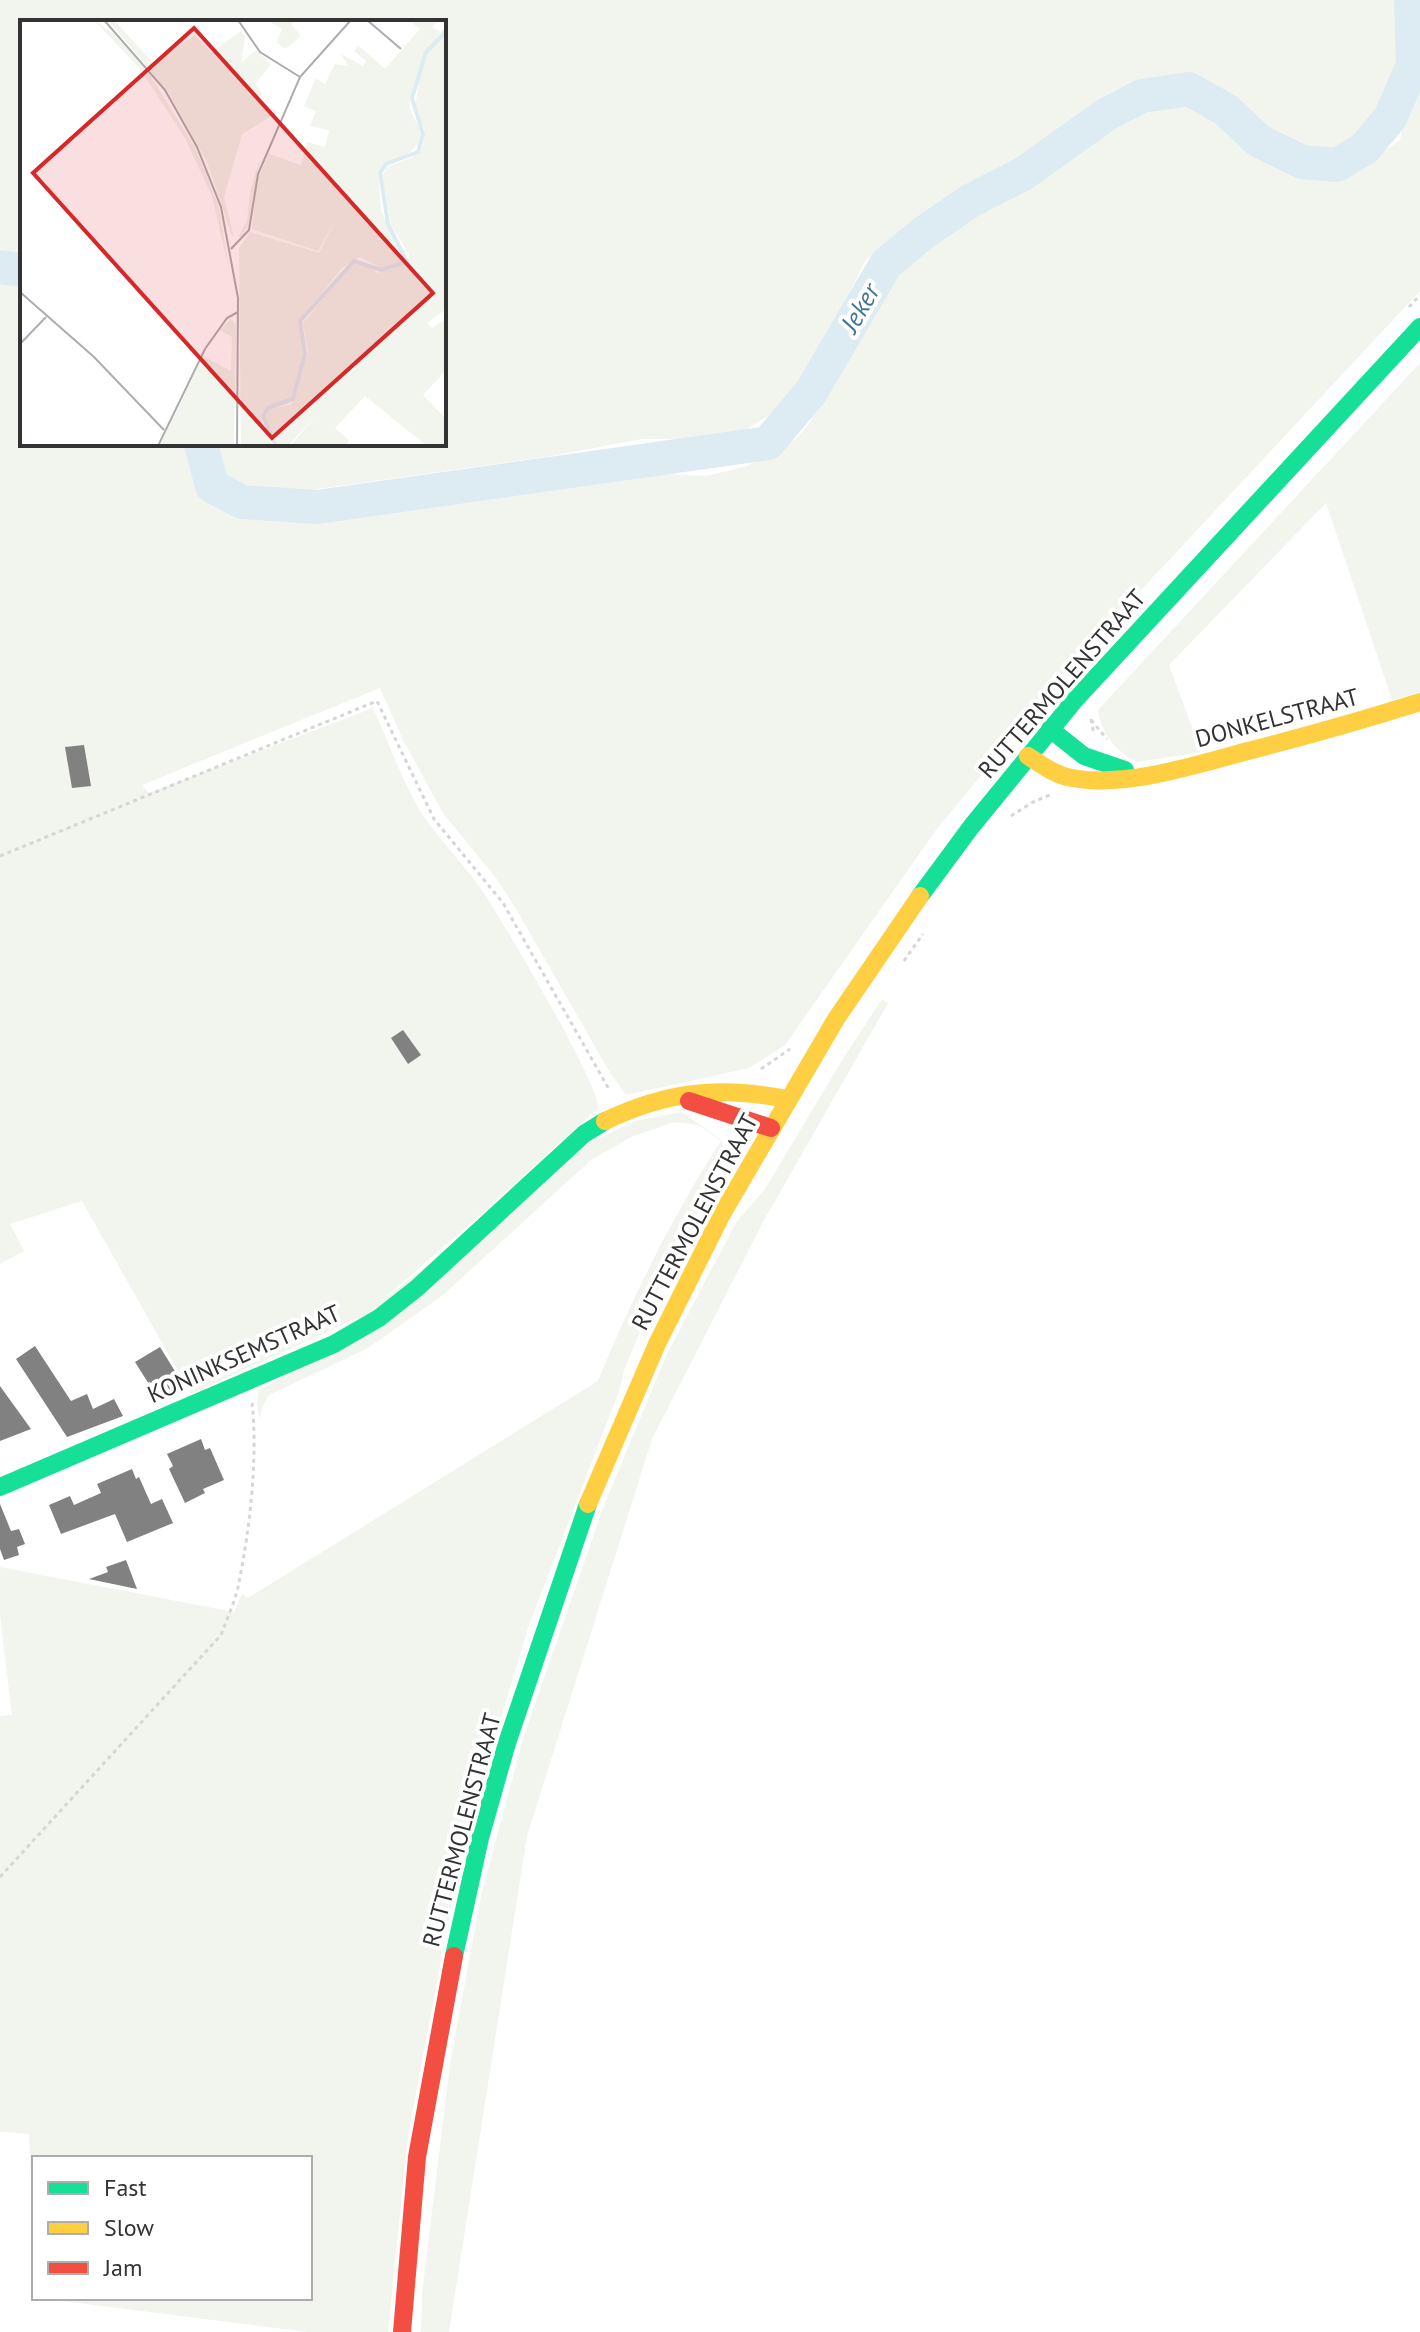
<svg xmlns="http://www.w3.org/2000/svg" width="1420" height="2332" font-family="'PT Sans',sans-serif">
	<rect width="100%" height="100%" fill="#fff"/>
	<g fill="#f1f5ed">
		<polygon points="0,0 1399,0 1406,64 1399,85 1384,112 1360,142 1334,155 1307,154 1280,144 1218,93 1189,80 1144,86 1110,101 1044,145 973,185 899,232 865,261 817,359 786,405 747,429 682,439 642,439 546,457 296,492 248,491 229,484 217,465 217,444 444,444 444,22 22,22 22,256 0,249"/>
		<path d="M1420,87V291L1115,618L1024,724L936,830L785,1045L749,1068L626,1095L609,1071L515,907L496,878L443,813L404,742L380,688L142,785L149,793L373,708C389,742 402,782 422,814C440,841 464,864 483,892C501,919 601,1086 598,1108L479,1216L366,1314L191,1394L82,1201L10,1224L24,1251L0,1264V275L12,269L22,272V444H188L193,481L198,492L210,501L222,506L282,520L326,522L539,488L651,473L707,476L747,466L771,454L796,439L810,423L869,306L888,277L931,240L1019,188L1144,105L1192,97C1248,135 1289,202 1364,164C1377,158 1388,148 1400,140L1405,115Z"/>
		<path d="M1420,363V692L1392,700L1326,503L1169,665L1201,752L1138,762C1117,754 1100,731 1098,710Z"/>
		<polygon points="882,999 888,1003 763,1222 652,1439 527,1836 449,2332 421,2332 422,2294 450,2064 481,1896 523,1739 603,1508 667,1354 737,1221 765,1189 844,1057"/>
		<path d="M682,1112L721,1140L726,1158L651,1304L624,1371L619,1391L529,1625L473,1811L454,1891L408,2136L388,2332H308L39,2298H310V2158H34V2248L29,2134L0,2132V1716L12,1715L0,1616V1567L234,1612L242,1594L248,1598L598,1381C632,1297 673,1216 721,1141L698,1125L674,1122L631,1137L591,1160L443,1295L368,1348L269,1395L262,1407L260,1420L257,1405L259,1390L278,1380L586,1145L635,1121Z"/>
	</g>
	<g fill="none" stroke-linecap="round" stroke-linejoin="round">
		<g stroke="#ddebf3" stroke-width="34">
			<polyline points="0,267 22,270"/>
			<polyline points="201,444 212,486 242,502 317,507 768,443 811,392 886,264 922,234 970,201 1023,174 1107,114 1142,96 1189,89 1226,110 1259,141 1302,162 1337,165 1365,148 1390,118 1413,65 1411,0"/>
		</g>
	</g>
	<g fill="#818181">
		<polygon points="84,745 91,786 72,788 65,747"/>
		<polygon points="403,1030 421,1055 408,1064 391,1038"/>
		<polygon points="35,1346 71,1401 87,1394 93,1409 114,1399 123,1416 67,1437 16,1359"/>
		<polygon points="160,1347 186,1389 159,1400 135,1362"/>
		<polygon points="0,1386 31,1429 0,1441"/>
		<polygon points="201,1439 205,1450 210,1448 224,1480 203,1489 205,1493 185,1503 169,1469 173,1466 167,1454"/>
		<polygon points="132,1469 136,1479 139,1477 151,1504 162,1499 173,1523 127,1542 115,1514 61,1534 49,1505 70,1496 74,1505 101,1493 97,1484"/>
		<polygon points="0,1504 11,1531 19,1529 25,1544 17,1547 19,1555 4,1560 0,1549"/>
		<polygon points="126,1560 137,1589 89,1579 108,1572 106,1567"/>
	</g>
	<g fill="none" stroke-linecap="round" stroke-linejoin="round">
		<g stroke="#d6d6d6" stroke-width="3" stroke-dasharray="4 4" stroke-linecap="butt">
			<polyline points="1409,307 1420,295"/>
			<polyline points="1091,719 1094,735"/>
			<polyline points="1091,720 1107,739"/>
			<polyline points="1011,816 1033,802 1050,795"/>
			<polyline points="0,856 377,701 434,819 503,903 610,1091"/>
			<polyline points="904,961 923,934"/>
			<polyline points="761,1069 790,1049"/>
			<path d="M0,1877L221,1635C227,1618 236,1600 239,1582C250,1528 258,1457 252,1403"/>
		</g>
		<g stroke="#16e098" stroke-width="18">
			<polyline points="1050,729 1084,756 1125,770"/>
			<polyline points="920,896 971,827 1074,701 1420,327"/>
			<polyline points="0,1487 334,1344 379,1318 417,1288 584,1134 605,1121"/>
			<polyline points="454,1956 480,1838 507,1743 588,1504"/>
		</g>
		<g stroke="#ffcf43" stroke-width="18">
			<path d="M1028,756C1042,765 1055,775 1072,778C1126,788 1195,765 1248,751C1306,736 1363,720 1420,702"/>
			<path d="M605,1121C668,1091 719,1086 787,1099"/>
			<polyline points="588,1504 657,1344 722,1214 836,1019 920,896"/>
		</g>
		<g stroke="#f24e42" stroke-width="18">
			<polyline points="689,1101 771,1128"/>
			<polyline points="402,2332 417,2157 454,1956"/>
		</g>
	</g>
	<g text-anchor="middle" stroke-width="8" stroke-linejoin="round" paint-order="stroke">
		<g font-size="24" fill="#333" stroke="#fff">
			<text transform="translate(1062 684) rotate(-49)" y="8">RUTTERMOLENSTRAAT</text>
			<text transform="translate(1277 718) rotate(-15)" y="8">DONKELSTRAAT</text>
			<text transform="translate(695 1222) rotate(-62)" y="8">RUTTERMOLENSTRAAT</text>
			<text transform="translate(244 1354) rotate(-24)" y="8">KONINKSEMSTRAAT</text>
			<text transform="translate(462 1830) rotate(-75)" y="8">RUTTERMOLENSTRAAT</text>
		</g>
		<g font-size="26" font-style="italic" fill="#3f7597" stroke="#fff">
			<text transform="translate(860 308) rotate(-60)" y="9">Jeker</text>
		</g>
	</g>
	<g transform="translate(20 20)">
		<rect width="426" height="426" fill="#fff"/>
		<path d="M74,0L94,14L130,55L176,129L199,187L209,250L192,176L165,118L120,49ZM88,0L97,3L133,43L175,15L191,33L221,11L225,17L221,43L236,30L251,44L235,64L243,74L236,79L258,92L222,114L204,177L214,217L219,216L227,201L230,171L240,139L229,203L222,216L214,217L212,216L187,142L148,72ZM247,0H276L271,4L281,16L265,29L257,22L262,9ZM389,0H418L412,7L421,12L426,6V289L407,303L412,308L426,299V350L403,375L426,399V426H407L345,376L315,408L329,420L326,426H270L299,392L268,426H257L244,398L249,389L270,385L274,380L288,332L283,303L329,247L339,241L358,253L388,244L389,234L371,205L362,156L367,147L393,137L403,125L405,112L395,85L399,65L394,64L389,87L401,112L398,124L384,138L365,143L358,152L361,190L384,244L362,249L340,237L323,247L279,300L284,332L272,378L268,384L248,386L241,394L243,410L254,426H221L219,228L230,212L299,233L316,199L298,231L232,209L237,161L249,134L281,145L287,122L305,127L309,110L290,106L296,91L284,86L296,58L305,64L315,44L328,46L321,34L343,46L346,41L334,31L338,25L365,49L400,9ZM211,299L216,305L214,426H140L183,336L211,351L212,317L200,310Z" fill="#f1f5ed"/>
		<path fill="none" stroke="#ddebf3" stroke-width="4" d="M256,426L243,396L248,388L273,379L285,334L280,301L334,241L361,250L387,242L368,204L360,153L366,144L398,132L403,114L392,78L406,32L426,12"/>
		<path fill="none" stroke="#adadad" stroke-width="2" d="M84,0L145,70L177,127L201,187L218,278L217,426M218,0L240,32L280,57M347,0L381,29M211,229L229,210L238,154L280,57L331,0M0,272L74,337L144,410M0,324L26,297M138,426L185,329L207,298L218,292"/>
		<path fill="#d62828" fill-opacity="0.15" stroke="#d62828" stroke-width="4" d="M174,8L413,273L252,418L13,153Z"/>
		<rect width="426" height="426" fill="none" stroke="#333" stroke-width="4"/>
	</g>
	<rect x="32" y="2156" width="280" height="144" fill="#ffffff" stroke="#adadad" stroke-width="2"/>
	<rect x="48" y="2182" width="40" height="12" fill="#16e098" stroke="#adadad" stroke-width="2"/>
	<text x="104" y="2196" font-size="24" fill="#333333">Fast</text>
	<rect x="48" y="2222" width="40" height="12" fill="#ffcf43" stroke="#adadad" stroke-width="2"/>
	<text x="104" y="2236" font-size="24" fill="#333333">Slow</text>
	<rect x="48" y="2262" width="40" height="12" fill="#f24e42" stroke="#adadad" stroke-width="2"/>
	<text x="104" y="2276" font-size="24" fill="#333333">Jam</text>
</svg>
